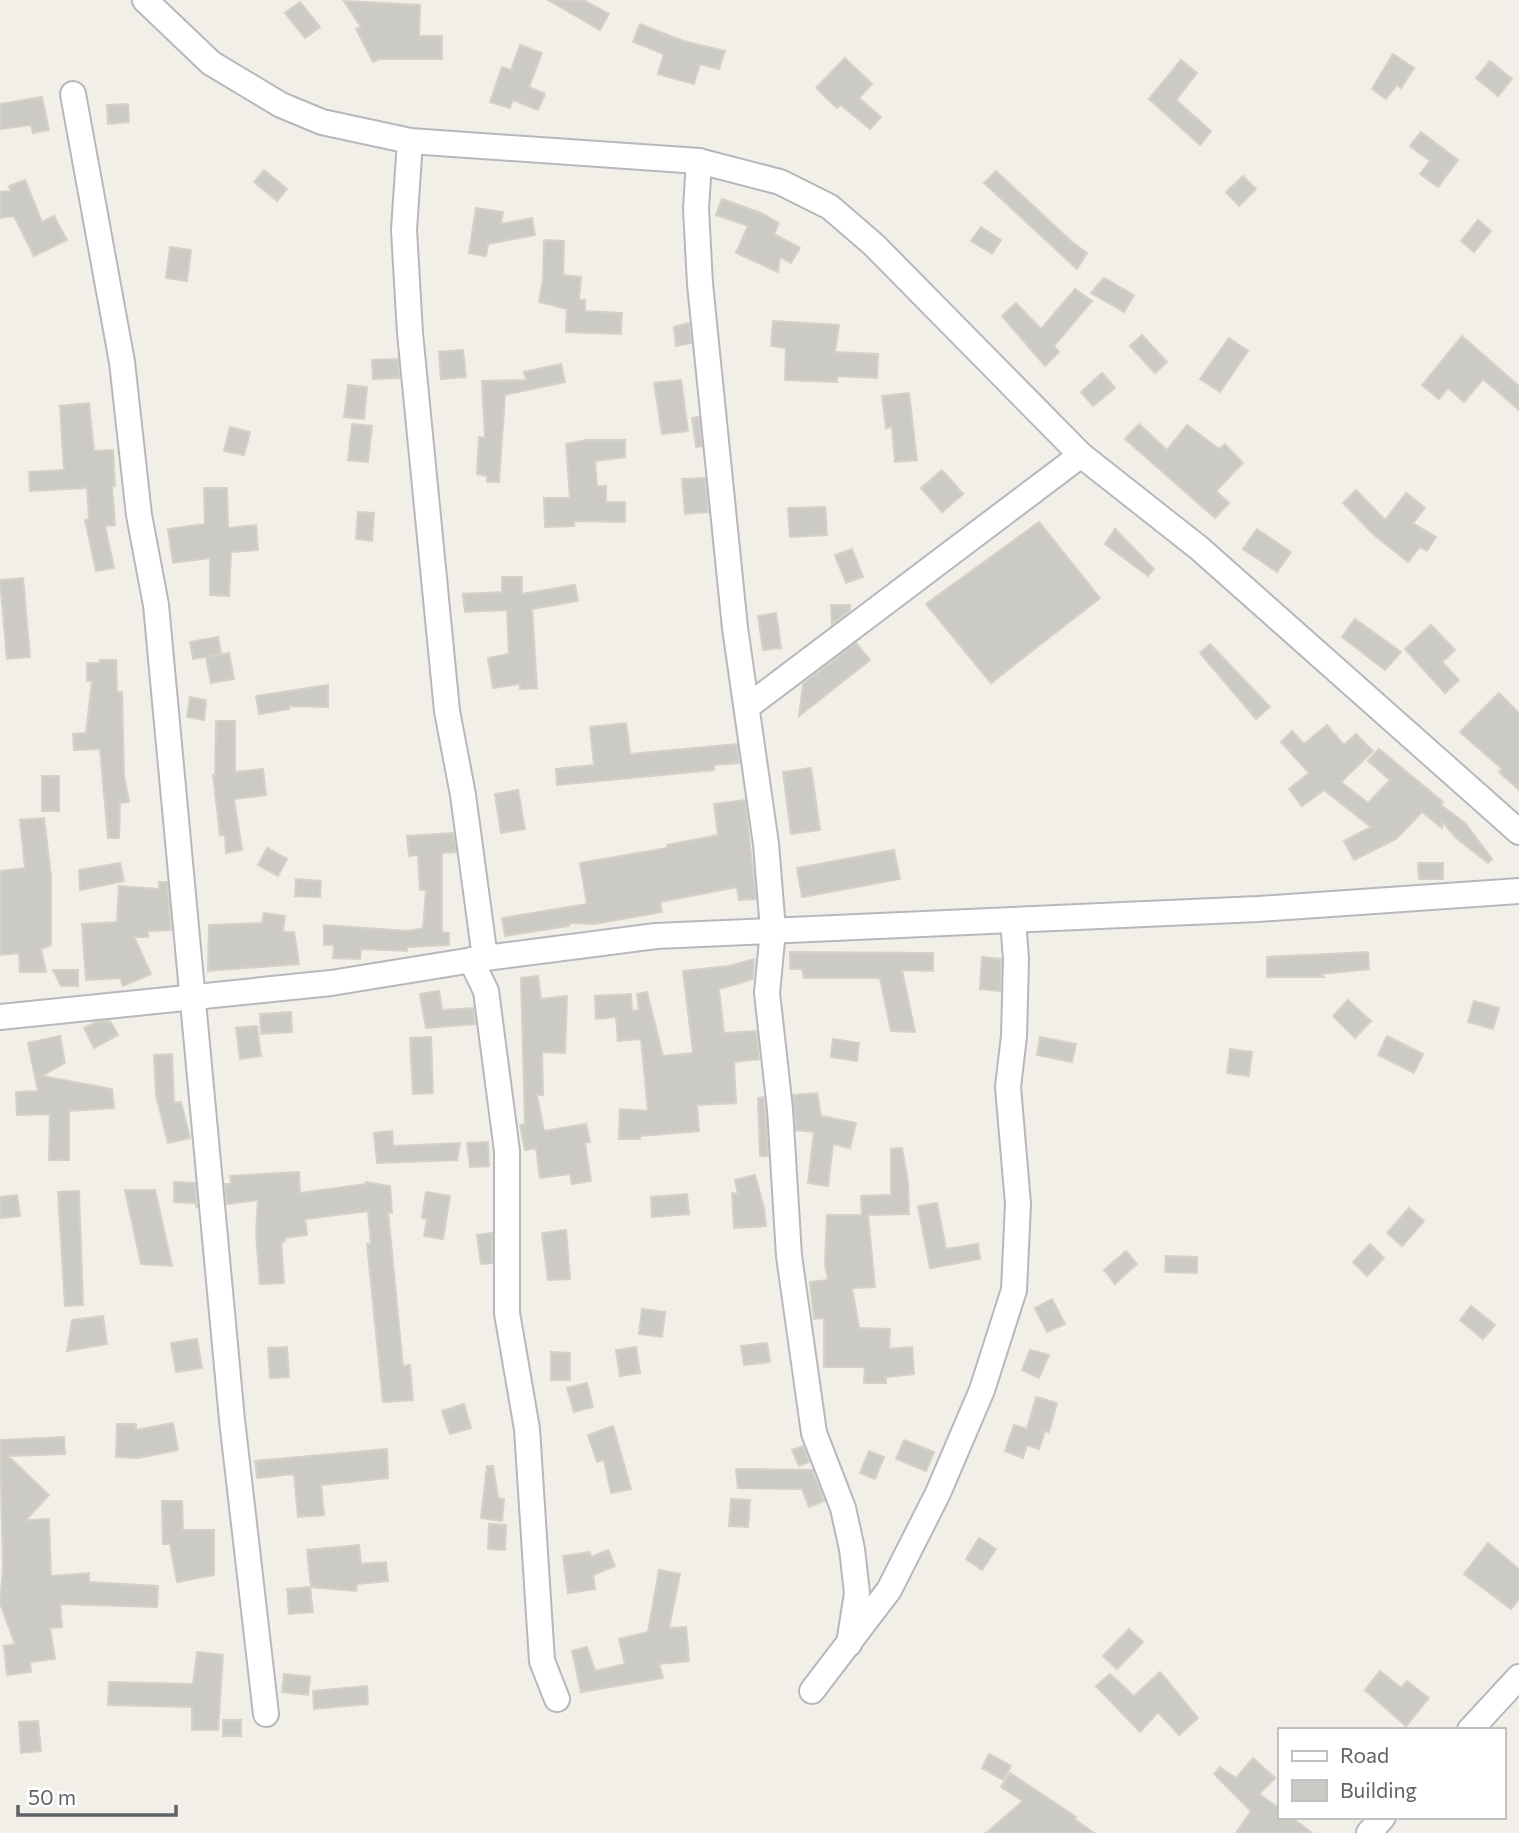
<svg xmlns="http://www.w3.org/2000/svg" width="1519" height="1833" font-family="Commissioner,sans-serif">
	<rect width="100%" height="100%" fill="#f1efe8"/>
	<g fill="#cccac5" stroke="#d6d1c6" stroke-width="2">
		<polygon points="548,0 583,0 609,14 600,30"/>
		<polygon points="344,1 420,5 419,36 442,36 442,59 380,59 373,62 356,29 361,27"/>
		<polygon points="300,2 320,27 305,38 285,13"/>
		<polygon points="640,24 683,41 725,51 719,69 700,64 694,84 658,74 664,54 633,42"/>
		<polygon points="520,45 542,53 529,87 545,94 538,110 513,100 510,108 490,102 502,67 511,70"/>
		<polygon points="1393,54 1414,68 1401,88 1397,85 1386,99 1372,89"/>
		<polygon points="845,58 872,84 859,98 881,117 870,129 841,105 837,108 816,88"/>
		<polygon points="1181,60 1197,73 1176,100 1211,131 1200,145 1149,99"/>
		<polygon points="1490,61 1512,79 1498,96 1476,78"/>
		<polygon points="42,97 49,130 33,133 31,125 0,129 0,104"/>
		<polygon points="128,104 129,122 108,124 107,105"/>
		<polygon points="1421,132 1458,160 1438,187 1420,174 1430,161 1410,146"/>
		<polygon points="264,170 287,189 277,201 254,182"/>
		<polygon points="996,171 1072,242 1087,253 1077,269 984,183"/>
		<polygon points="1243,176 1256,189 1239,206 1226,192"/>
		<polygon points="25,180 42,222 54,216 67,240 34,256 14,216 0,218 0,192 11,191 9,186"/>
		<polygon points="722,199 761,213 779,223 774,234 800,248 791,263 780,257 778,272 736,253 748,226 716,215"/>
		<polygon points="476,208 503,212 501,224 532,218 535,235 488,244 486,256 469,253"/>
		<polygon points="1478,220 1491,231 1474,252 1461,241"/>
		<polygon points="981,227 1001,240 992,254 971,241"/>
		<polygon points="544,240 564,241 563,275 581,277 579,300 585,300 585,311 622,313 621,334 566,332 567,309 539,302 543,280"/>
		<polygon points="170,247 191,250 187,281 166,278"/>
		<polygon points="1104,278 1134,295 1124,312 1091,293"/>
		<polygon points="1075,289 1092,301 1054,346 1059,352 1045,366 1002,316 1016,303 1041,329"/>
		<polygon points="773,321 839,325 835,352 878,354 877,378 837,376 837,382 785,380 786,348 771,346"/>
		<polygon points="689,323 691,343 676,346 674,327"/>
		<polygon points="1142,335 1167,362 1155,373 1130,346"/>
		<polygon points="1462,336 1519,386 1519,410 1483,379 1464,402 1448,388 1439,399 1422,385"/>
		<polygon points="1229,338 1248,351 1220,392 1200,379"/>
		<polygon points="463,350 466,377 441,379 439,352"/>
		<polygon points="398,359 399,378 373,379 372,360"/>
		<polygon points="561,364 565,382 505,395 499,482 487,482 487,476 477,474 479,437 485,438 482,381 526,380 524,372"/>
		<polygon points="1102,373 1115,388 1093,406 1081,392"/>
		<polygon points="681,380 688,431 662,434 654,383"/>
		<polygon points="348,385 367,387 364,419 344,417"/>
		<polygon points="909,393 917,460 895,462 892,427 886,428 882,396"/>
		<polygon points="89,403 94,451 113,450 115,486 112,486 115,525 105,526 114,568 96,571 85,520 89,519 87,488 30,491 29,472 64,470 60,406"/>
		<polygon points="699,417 702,446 696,447 692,418"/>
		<polygon points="352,424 372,426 368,462 348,460"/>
		<polygon points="1139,424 1167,450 1187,425 1219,449 1225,444 1243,463 1216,491 1229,503 1215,518 1125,439"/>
		<polygon points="230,427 250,432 244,455 224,451"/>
		<polygon points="587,440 625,440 625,457 595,461 597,486 606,486 606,502 625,502 625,522 574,521 574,526 545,527 544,498 570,498 566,444"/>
		<polygon points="942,470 963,494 942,512 921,488"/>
		<polygon points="705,478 708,512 685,514 682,479"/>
		<polygon points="204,488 227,488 228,528 256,525 258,550 231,552 229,596 210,595 210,558 173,563 168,529 205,524"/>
		<polygon points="1356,490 1385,520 1406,493 1425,508 1413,523 1436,537 1427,551 1420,547 1408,562 1373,534 1343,503"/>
		<polygon points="825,507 827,535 790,537 788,508"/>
		<polygon points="358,512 374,513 372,541 356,539"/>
		<polygon points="1039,522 1100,598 991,683 926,604"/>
		<polygon points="1115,529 1154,569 1148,576 1105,544"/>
		<polygon points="1257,529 1291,552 1277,572 1243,549"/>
		<polygon points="852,549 863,577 846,583 835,555"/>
		<polygon points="502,577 522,577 522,594 575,585 578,601 532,609 537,688 520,689 520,684 493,688 488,658 509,654 507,610 465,612 463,594 502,592"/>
		<polygon points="23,578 30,657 7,659 0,580"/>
		<polygon points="831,605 850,605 850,610 832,624"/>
		<polygon points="776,613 781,648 763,650 758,616"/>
		<polygon points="1355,619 1401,652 1385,670 1342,637"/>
		<polygon points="1431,625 1455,650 1442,662 1459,680 1445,693 1405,649"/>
		<polygon points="218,637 221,654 193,659 190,642"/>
		<polygon points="856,643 870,660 799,716 803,684"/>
		<polygon points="1210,644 1270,707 1256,719 1200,653"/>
		<polygon points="229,653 234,679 211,683 206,657"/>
		<polygon points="100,660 116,660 117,692 122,692 124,776 129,802 120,803 119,838 108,838 100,749 74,750 73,734 86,733 92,681 87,681 87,663 100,663"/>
		<polygon points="328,685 328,707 289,706 289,709 259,714 256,696"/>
		<polygon points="1499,693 1519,713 1519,790 1499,772 1502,769 1460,732"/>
		<polygon points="190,697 206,700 204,720 187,717"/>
		<polygon points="216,721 235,721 235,772 263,769 266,795 234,799 242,850 226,853 225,835 220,835 213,775 215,775"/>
		<polygon points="626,723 630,754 737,744 739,763 714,765 714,770 557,785 556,769 594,765 590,727"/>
		<polygon points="1327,725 1344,745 1356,734 1373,751 1341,782 1368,803 1390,780 1368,761 1379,749 1443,802 1441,805 1465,823 1492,859 1488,863 1455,837 1442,821 1442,828 1422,812 1396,839 1354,860 1344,841 1371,827 1324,790 1302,806 1289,789 1309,773 1281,742 1292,731 1304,744"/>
		<polygon points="811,768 820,830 791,834 783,772"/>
		<rect x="42" y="776" width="17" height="35"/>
		<polygon points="518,790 525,829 501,833 495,794"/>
		<polygon points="745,800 756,899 739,900 737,887 660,902 662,912 594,924 569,923 569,926 505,936 502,918 587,904 580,863 667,848 667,845 718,835 714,804"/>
		<polygon points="44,818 51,876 51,945 41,949 46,972 20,972 19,953 0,955 0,871 25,868 20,820"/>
		<polygon points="453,833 456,852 442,853 442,932 449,933 449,945 407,947 407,951 361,949 360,959 333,958 334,945 324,945 324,925 409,931 423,928 426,890 420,890 418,855 409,856 407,836"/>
		<polygon points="267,848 287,859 278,876 258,865"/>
		<polygon points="894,850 900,879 802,897 797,868"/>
		<polygon points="120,863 124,881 80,890 79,870"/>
		<polygon points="1418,863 1443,863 1443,879 1419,879"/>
		<polygon points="296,879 321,881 320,897 295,896"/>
		<polygon points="159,882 167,882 171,930 148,931 148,937 134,937 151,974 123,986 120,978 86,980 82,924 117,922 119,886 159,889"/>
		<polygon points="264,913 285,916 283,932 294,932 299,964 208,971 209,925 262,923"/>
		<polygon points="790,952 933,953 933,971 902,970 915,1032 891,1031 880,978 804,978 802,969 790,969"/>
		<polygon points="1368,952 1369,969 1321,974 1324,977 1267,977 1267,957"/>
		<polygon points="982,957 1001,959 1000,991 980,989"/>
		<polygon points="754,959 753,979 719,989 724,1033 756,1031 759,1059 734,1062 736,1103 697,1105 699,1131 640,1136 640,1139 619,1139 620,1109 648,1111 641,1039 618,1041 616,1017 596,1019 595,996 631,994 632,1011 639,1010 637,994 647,992 663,1056 693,1053 683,971 729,966"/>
		<polygon points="53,970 78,970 78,986 61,986"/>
		<polygon points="538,976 541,999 567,996 565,1053 542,1052 543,1095 537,1095 544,1131 586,1124 590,1142 585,1143 591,1181 572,1184 570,1174 540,1178 536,1148 525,1150 520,1125 525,1124 521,978"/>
		<polygon points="439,991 442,1010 473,1008 475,1024 426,1028 420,994"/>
		<polygon points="1348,1000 1371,1021 1355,1038 1333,1016"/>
		<polygon points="1474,1001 1499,1008 1493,1029 1468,1022"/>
		<polygon points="291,1012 292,1032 261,1034 260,1014"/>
		<polygon points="110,1021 118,1035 94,1048 84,1028 96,1022"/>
		<polygon points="257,1026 261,1056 240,1059 236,1028"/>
		<polygon points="60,1036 65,1063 42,1076 112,1089 114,1108 69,1111 69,1160 49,1160 50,1114 17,1115 16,1092 38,1091 28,1043"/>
		<polygon points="1387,1036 1423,1054 1414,1073 1378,1055"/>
		<polygon points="431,1037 433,1093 413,1094 410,1038"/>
		<polygon points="1040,1037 1076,1044 1072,1062 1037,1055"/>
		<polygon points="833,1039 859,1043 857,1061 831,1057"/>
		<polygon points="1230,1049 1252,1052 1249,1076 1227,1073"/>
		<polygon points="172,1054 174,1103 181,1102 190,1138 168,1143 156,1095 154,1055"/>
		<polygon points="817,1093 821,1116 856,1123 850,1148 833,1144 828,1186 808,1183 814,1132 796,1130 793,1095"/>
		<polygon points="764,1097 765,1110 768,1156 760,1156 758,1098"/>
		<polygon points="392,1131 393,1146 460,1143 457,1160 377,1163 374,1133"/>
		<polygon points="488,1142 489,1166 470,1167 467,1143"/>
		<polygon points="902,1148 908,1182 909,1214 868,1215 875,1287 852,1288 859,1328 890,1329 889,1349 912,1347 914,1374 886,1377 886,1383 864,1383 865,1367 824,1367 824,1318 814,1319 810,1282 828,1280 825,1264 827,1215 862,1215 861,1196 891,1195 891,1149"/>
		<polygon points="299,1172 300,1193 366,1184 366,1182 390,1186 392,1213 388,1212 403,1366 410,1365 413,1400 383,1402 367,1244 371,1244 368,1211 305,1219 307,1235 285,1238 284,1242 281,1242 284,1283 260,1284 256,1233 258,1200 227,1204 225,1184 231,1184 230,1176"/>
		<polygon points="755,1175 764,1208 766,1226 734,1228 732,1193 738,1194 735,1180"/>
		<polygon points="174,1182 195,1183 197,1208 195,1203 174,1202"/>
		<polygon points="125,1190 155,1190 172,1266 141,1264"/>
		<polygon points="79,1191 83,1305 65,1306 58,1192"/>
		<polygon points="426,1192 450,1196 443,1239 424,1236 427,1219 422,1218"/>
		<polygon points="687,1194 689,1214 652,1217 651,1197"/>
		<polygon points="17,1195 20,1216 0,1218 0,1197"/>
		<polygon points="937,1203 946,1249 978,1244 980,1259 930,1268 918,1206"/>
		<polygon points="1409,1208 1424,1221 1402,1246 1387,1233"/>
		<polygon points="566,1230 570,1279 548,1280 542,1233"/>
		<polygon points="492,1233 492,1263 481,1264 477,1235"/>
		<polygon points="1370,1244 1384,1258 1367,1276 1353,1262"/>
		<polygon points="1126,1251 1137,1264 1115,1284 1104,1270"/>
		<polygon points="1166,1256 1197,1257 1197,1273 1165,1272"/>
		<polygon points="1052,1299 1065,1324 1047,1332 1035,1308"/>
		<polygon points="1471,1306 1495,1325 1483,1339 1460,1320"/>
		<polygon points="642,1309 665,1312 662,1337 639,1334"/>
		<polygon points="103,1316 107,1344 67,1351 72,1320"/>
		<polygon points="197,1339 202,1368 176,1372 171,1343"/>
		<polygon points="767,1343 770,1362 744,1365 741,1346"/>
		<polygon points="287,1347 289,1377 270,1378 268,1348"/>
		<polygon points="636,1347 640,1373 620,1376 616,1350"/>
		<polygon points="1030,1350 1049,1355 1039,1378 1022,1370"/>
		<polygon points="551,1352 570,1353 570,1380 551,1380"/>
		<polygon points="587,1383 593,1407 574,1412 567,1388"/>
		<polygon points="1036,1397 1057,1403 1049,1432 1045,1431 1039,1449 1027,1445 1023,1458 1005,1451 1014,1425 1027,1429"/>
		<polygon points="464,1404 471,1428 450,1434 442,1411"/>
		<polygon points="173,1423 178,1450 138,1458 116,1457 117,1424 136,1424 136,1430"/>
		<polygon points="613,1426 631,1489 611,1493 604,1460 597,1462 588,1435"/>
		<polygon points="64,1437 65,1454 8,1456 49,1495 26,1520 49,1519 51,1576 89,1573 89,1582 158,1586 157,1607 60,1604 62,1627 50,1628 55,1659 30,1662 31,1672 7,1675 4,1646 15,1644 0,1603 3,1568 0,1440"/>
		<polygon points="904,1440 934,1452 926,1471 896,1459"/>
		<polygon points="803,1446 809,1462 799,1466 792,1450"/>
		<polygon points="387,1449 388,1478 321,1485 324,1515 298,1517 294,1474 257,1478 255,1461"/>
		<polygon points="869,1451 884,1457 875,1479 860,1473"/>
		<polygon points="487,1466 493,1466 498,1498 504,1499 502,1521 481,1518"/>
		<polygon points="736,1469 812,1470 824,1501 809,1507 802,1489 738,1488"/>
		<polygon points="731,1499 750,1500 748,1527 729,1526"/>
		<polygon points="162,1501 182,1501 183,1530 214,1530 214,1575 177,1582 170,1544 163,1544"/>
		<polygon points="489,1524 506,1525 505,1550 488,1549"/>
		<polygon points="979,1538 996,1549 982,1570 966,1559"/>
		<polygon points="1488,1543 1519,1569 1519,1599 1511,1609 1464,1574"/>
		<polygon points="359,1545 361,1564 386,1562 388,1581 357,1584 356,1591 311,1587 307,1550"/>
		<polygon points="608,1550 615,1566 593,1575 595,1589 568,1593 563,1556 590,1552 591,1557"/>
		<polygon points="659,1570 680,1574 669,1628 686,1627 689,1661 659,1664 663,1678 581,1692 572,1651 587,1647 595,1671 625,1664 619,1639 648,1632"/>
		<polygon points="310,1587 313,1612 289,1614 287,1589"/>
		<polygon points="1129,1629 1143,1642 1117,1669 1103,1656"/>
		<polygon points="197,1652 223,1655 218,1730 192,1730 192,1707 108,1705 109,1682 193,1684"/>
		<polygon points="1380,1671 1401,1688 1407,1681 1429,1698 1406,1726 1365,1690"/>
		<polygon points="1160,1672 1198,1718 1179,1735 1158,1712 1140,1732 1096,1686 1110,1674 1134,1696"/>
		<polygon points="284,1674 310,1677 308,1695 282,1692"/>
		<polygon points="367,1686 368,1704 314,1709 313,1691"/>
		<rect x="223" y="1720" width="18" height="16"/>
		<polygon points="38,1721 41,1751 21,1753 19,1722"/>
		<polygon points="989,1754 1011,1766 1003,1780 982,1768"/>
		<polygon points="1253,1758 1275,1778 1259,1794 1279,1808 1279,1817 1291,1817 1312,1833 1236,1833 1251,1811 1214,1774 1220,1767 1236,1778"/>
		<polygon points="1010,1773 1076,1817 1074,1819 1094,1833 986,1833 1023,1801 1001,1787"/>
	</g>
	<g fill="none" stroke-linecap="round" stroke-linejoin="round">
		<defs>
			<g id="minor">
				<polyline points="145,0 211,63 281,105 322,122 410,141 699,161 780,182 830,207 874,245 1081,455 1199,548 1519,832"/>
				<polyline points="73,94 122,362 139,515 156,605 232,1420 266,1714"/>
				<polyline points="410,141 404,230 410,333 447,711 463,795 485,958"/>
				<polyline points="699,161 696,209 700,284 735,628 766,844 773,930 767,993 780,1109 789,1256 814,1433 843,1508 852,1549 857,1593 849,1644"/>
				<polyline points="747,707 1081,455"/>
				<polyline points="471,960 486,991 507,1151 507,1313 527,1429 542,1661 557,1699"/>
				<polyline points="0,1017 331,983 485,958 656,936 1258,909 1519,891"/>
				<polyline points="812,1691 889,1590 938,1493 982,1390 1014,1290 1018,1204 1008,1087 1014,1036 1016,959 1013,920"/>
				<polyline points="1470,1730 1519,1677"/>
				<polyline points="1369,1833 1383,1817"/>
			</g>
		</defs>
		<use href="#minor" stroke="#b5b8bc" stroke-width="28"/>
		<use href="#minor" stroke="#fff" stroke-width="24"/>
	</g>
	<rect x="1278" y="1728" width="228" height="91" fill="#ffffff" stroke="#bfc1c3" stroke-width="2"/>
	<rect x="1292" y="1751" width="35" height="10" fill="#ffffff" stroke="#bfc1c3" stroke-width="2"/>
	<text x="1340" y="1763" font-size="21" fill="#5f6368">Road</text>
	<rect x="1292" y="1780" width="35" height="21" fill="#cccac5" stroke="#bfc1c3" stroke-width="2"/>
	<text x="1340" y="1798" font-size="21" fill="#5f6368">Building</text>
	<path d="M18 1805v10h158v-10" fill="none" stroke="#5f6368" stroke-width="3.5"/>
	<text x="28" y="1805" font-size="21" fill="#5f6368" stroke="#ffffff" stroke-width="5" paint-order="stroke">50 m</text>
</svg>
